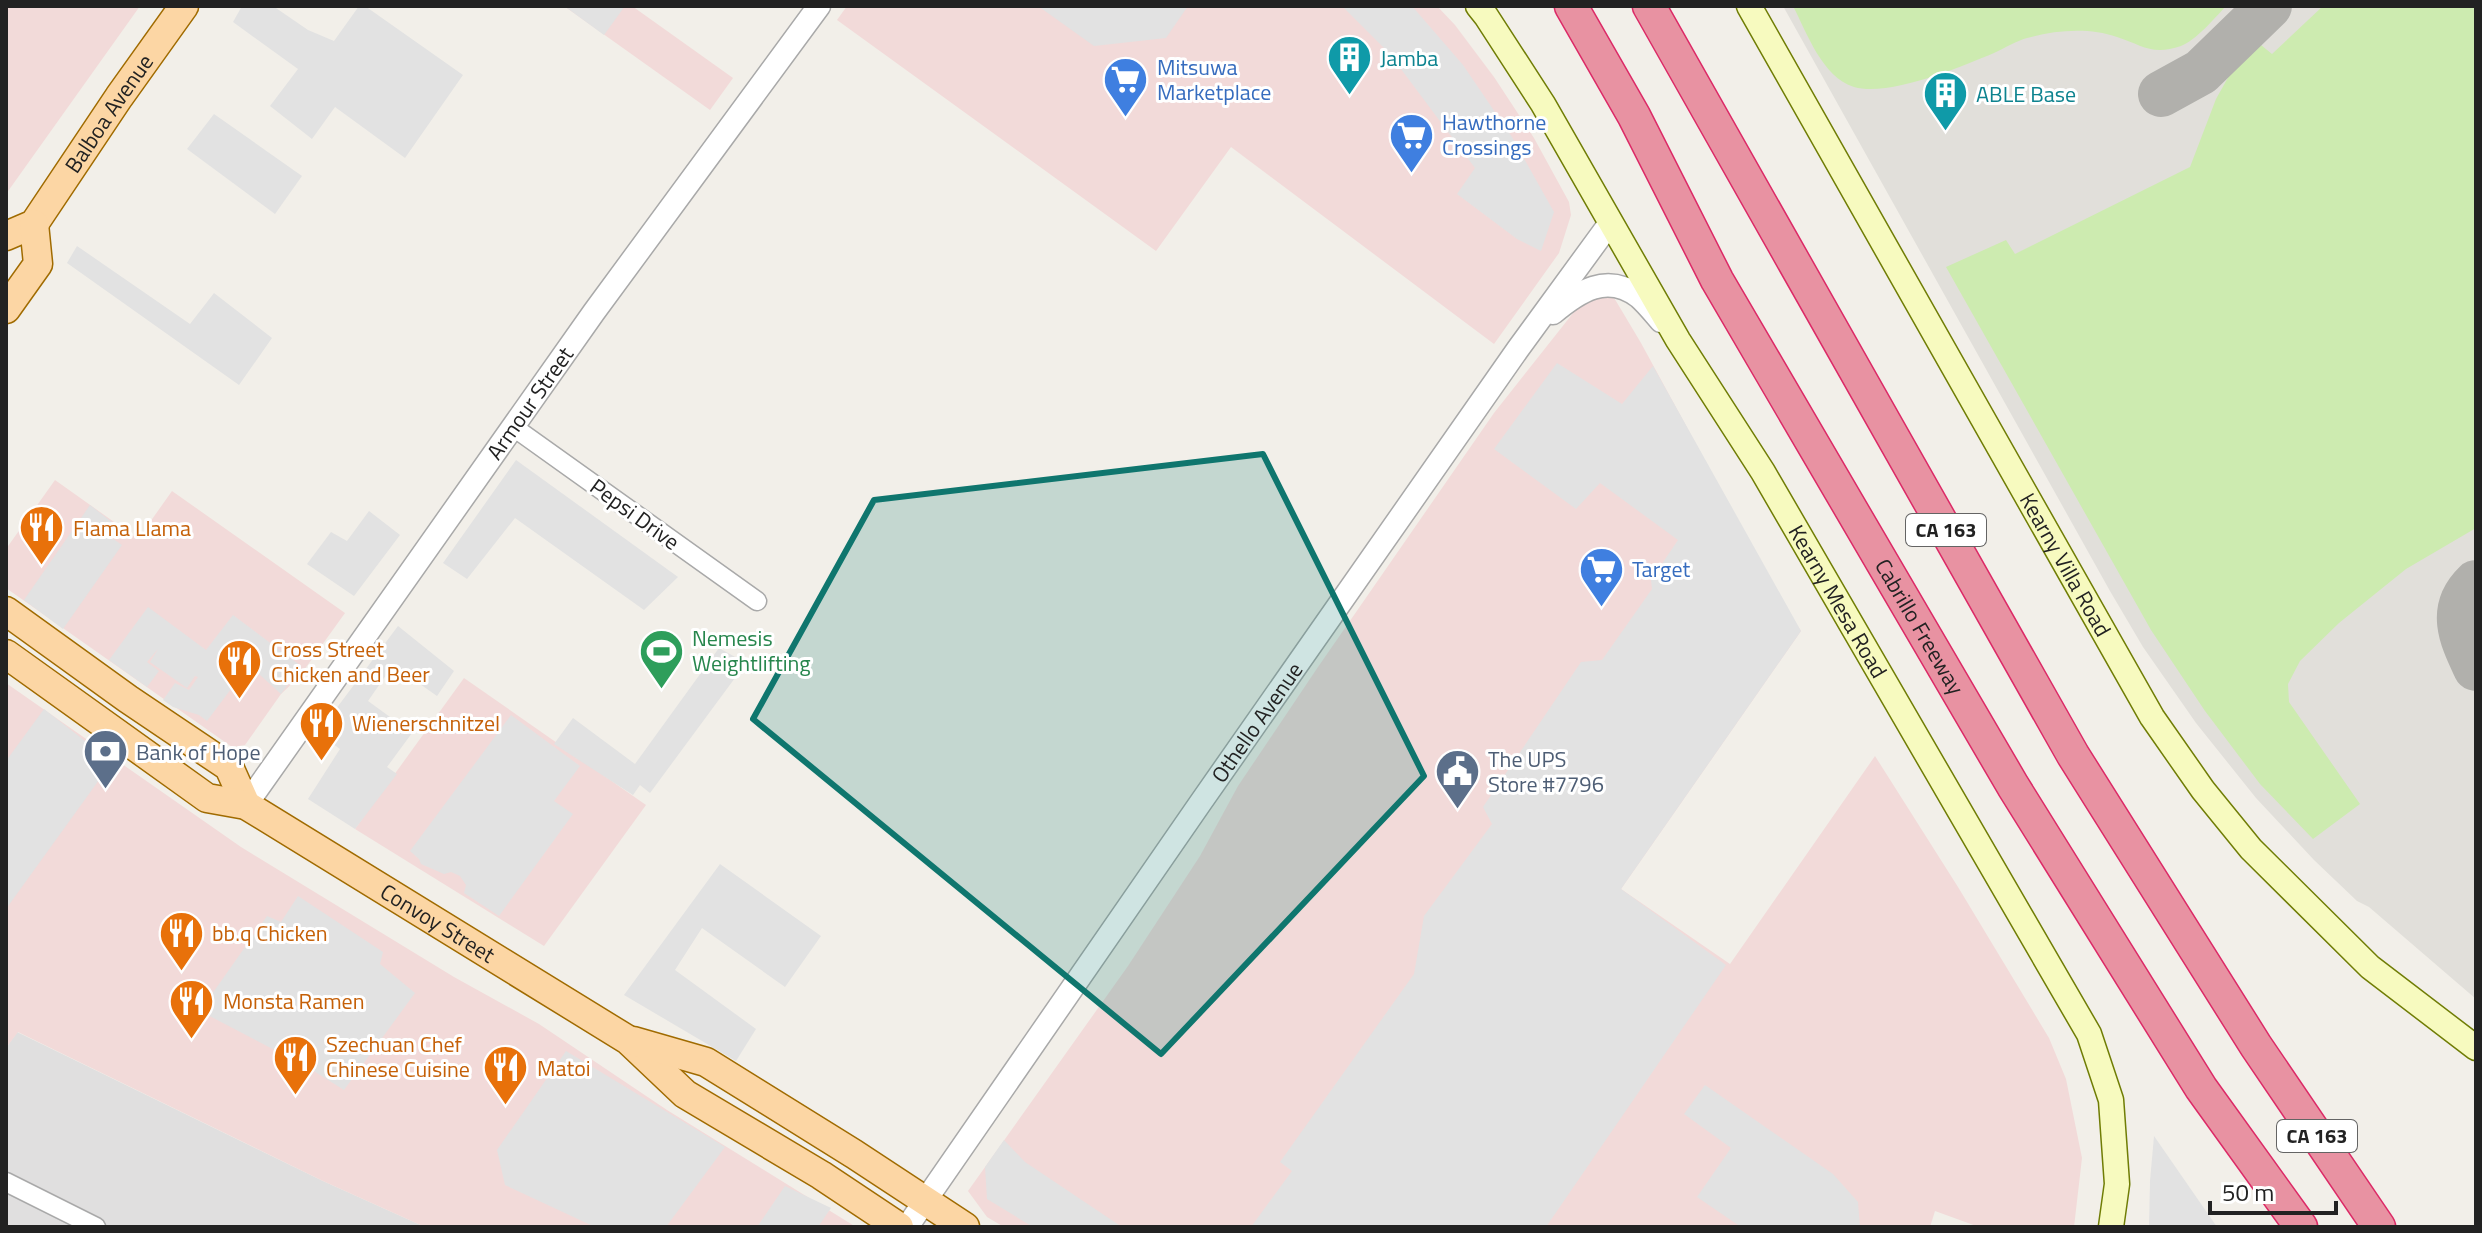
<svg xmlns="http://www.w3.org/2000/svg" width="2482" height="1233" font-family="'Titillium Web',sans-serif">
	<rect width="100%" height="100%" fill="#f2efe9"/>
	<polygon fill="#e0dfdf" points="17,1032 323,1181 425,1227 6,1227 6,1048"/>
	<g fill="#f2dad9">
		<polygon points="6,6 140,6 6,194"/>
		<polygon points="564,6 632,6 733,78 710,110"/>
		<polygon points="847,6 1437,6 1455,25 1494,77 1534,138 1569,202 1571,215 1559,253 1494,344 1231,147 1156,251 837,20"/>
		<polygon points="1613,296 1641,343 1782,602 1801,631 1621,889 1730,964 1875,756 1958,887 2049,1038 2066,1079 2082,1158 2074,1227 1979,1227 1935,1211 1930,1227 1004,1227 987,1217 968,1191 1128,966 1200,856 1238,786 1318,667 1494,413 1585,298"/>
		<polygon points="55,480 138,539 172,491 345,613 299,677 281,694 245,745 232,747 6,588 6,549"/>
		<polygon points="464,678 646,805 544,946 355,829"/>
		<polygon points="6,683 241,847 454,977 539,1024 667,1110 856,1227 425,1227 323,1181 18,1032 6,1048"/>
	</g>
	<polygon fill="#e1dfda" points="1783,6 2476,6 2476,999 2369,907 2357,901 2314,860 2256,798 2196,723 2143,647 2110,591"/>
	<g fill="#cdebb0">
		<path d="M1793,6H2226C2215,18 2195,41 2181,46C2152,56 2142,45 2117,37C2089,27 2055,30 2027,38C2016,41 2005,48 1994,53C1960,67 1890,97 1854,87C1822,77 1807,33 1793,6Z"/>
		<polygon points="2323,6 2476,6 2476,528 2406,569 2339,623 2300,661 2288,684 2289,702 2360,804 2313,839 2260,784 2205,711 2151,630 1946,267 2006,240 2015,254 2190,167 2216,99 2230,74 2261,45 2272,54"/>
	</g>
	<g fill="#e2e2e2">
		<polygon points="242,6 273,6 308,30 334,41 359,6 365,6 463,75 405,158 335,107 312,139 270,106 298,69 233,22"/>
		<polygon points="568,6 625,6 604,35 567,8"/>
		<polygon points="1038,6 1188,6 1166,38 1094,46"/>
		<polygon points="1342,6 1412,6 1463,65 1512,137 1554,212 1541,251 1517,239 1457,194 1475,168 1389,53"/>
		<polygon points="214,114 302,176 275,214 187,149"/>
		<polygon points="77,246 190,324 214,293 272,338 239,385 67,263"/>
		<polygon points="1557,363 1622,404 1653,366 1801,631 1621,889 1726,965 1546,1227 1251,1227 1292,1171 1280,1162 1414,974 1424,916 1492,824 1483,807 1581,662 1602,660 1652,589 1651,580 1678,540 1600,483 1576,509 1494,449"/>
		<polygon points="516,460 678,577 644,610 515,518 467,579 443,563"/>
		<polygon points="90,505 117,526 109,536 122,545 63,629 24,600"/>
		<polygon points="369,511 400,535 354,596 307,564 331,532 347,541"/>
		<polygon points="148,607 206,650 233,615 301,666 281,694 249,665 207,721 199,715 173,707 163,700 175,683 189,690 198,677 195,676 187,688 150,662 158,649 147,662 159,671 147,687 109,660"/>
		<polygon points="398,626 454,671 437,696 393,665 368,701 412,733 387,767 397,774 355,829 308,799 340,749 318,733"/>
		<polygon points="719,648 746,663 650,793 640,785 633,795 554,744 573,718 635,764"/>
		<polygon points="44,709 112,762 6,909 6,761"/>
		<polygon points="511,715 580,766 554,801 573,814 499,916 464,893 466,885 460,876 451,872 444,874 421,864 419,859 410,851"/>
		<polygon points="720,864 821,936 785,987 702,928 675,970 756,1029 736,1061 624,995"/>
		<polygon points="298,896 383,952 380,964 415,993 344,1090 309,1068 200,1011 267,916 281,922"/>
		<polygon points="566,1051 725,1147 666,1227 595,1227 505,1185 497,1150"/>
		<polygon points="1705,1085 1833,1174 1858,1202 1860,1227 1741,1227 1697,1197 1731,1148 1684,1114"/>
		<polygon points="2154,1136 2217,1227 2149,1227 2150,1181"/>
		<polygon points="1004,1140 1025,1162 1122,1227 1033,1227 987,1199 985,1167"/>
		<polygon points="785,1186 831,1208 818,1227 757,1227"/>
	</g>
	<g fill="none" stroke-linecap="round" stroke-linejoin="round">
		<g stroke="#b1b0ac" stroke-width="46">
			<polyline points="2161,94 2201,72 2269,6"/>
			<path d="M2476,583C2448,610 2462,638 2476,668"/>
		</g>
		<defs>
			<g id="minor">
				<polyline points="512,426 757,601"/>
				<polyline points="6,1182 96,1227"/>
			</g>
			<g id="tertiary">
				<path d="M1553,313C1578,292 1607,272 1639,297C1647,304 1654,313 1661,321"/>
				<path id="s1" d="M246,805L594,312L819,6"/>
				<path id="s2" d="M907,1227L1201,802L1518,349L1610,223"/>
			</g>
			<g id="secondary">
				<path id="s3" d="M1478,6L1486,16L1543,104L1678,340L1763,472L2089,1034L2111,1100L2117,1184L2111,1227"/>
				<path id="s4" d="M1749,6L2152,717L2203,790L2251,849L2370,967L2476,1048"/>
			</g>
			<g id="primary">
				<path id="s5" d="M6,236L34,224L119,97L184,6"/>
				<polyline points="6,309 38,264 34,224"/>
				<polyline points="6,611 128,699 229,767 246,805"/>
				<path id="s6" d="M6,654L207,798L246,805L628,1040L685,1094L821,1175L899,1227"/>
				<polyline points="633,1041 706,1062 854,1154 965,1227"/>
			</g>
			<g id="motorway">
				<path id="s7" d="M1571,6L1634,116L1717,280L2013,786L2201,1088L2301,1227"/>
				<polyline points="1649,6 2073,755 2256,1046 2379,1227"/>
			</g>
		</defs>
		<use href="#minor" stroke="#a9a9a9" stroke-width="21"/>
		<use href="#tertiary" stroke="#a9a9a9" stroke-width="25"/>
		<use href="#secondary" stroke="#707d05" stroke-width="27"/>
		<use href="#primary" stroke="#a06b00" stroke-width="31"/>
		<use href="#motorway" stroke="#dc2a67" stroke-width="35"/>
		<use href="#minor" stroke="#fff" stroke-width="18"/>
		<use href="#tertiary" stroke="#fff" stroke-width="22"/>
		<use href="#secondary" stroke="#f7fabf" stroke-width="24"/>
		<use href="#primary" stroke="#fcd6a4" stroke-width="28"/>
		<use href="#motorway" stroke="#e892a2" stroke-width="32"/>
	</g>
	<path fill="#0f766e" fill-opacity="0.2" stroke="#0f766e" stroke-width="6" stroke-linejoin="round" d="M1263,454L1424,776L1161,1054L753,719L874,500Z"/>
	<defs>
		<symbol id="building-pin" viewBox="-11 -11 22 30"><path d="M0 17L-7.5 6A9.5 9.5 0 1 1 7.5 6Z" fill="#0f9aa8" stroke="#fff"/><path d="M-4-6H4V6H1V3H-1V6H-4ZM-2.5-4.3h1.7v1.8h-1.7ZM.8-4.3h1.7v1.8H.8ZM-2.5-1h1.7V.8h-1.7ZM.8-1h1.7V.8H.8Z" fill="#fff"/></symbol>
		<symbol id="supermarket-pin" viewBox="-11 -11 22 30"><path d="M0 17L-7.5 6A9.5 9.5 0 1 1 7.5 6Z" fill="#3f7fe0" stroke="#fff"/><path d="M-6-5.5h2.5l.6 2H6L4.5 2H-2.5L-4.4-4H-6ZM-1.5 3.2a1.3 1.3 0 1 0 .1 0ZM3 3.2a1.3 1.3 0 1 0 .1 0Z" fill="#fff"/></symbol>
		<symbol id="restaurant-pin" viewBox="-11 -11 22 30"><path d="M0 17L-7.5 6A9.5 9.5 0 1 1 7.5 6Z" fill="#e8710a" stroke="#fff"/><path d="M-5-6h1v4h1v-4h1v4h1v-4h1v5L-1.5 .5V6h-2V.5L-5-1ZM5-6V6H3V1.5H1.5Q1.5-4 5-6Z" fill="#fff"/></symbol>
		<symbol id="stadium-pin" viewBox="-11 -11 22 30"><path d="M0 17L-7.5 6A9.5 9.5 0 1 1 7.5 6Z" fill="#2e9e5b" stroke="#fff"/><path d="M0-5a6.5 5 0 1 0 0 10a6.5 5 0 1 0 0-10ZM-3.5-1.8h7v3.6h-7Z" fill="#fff"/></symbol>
		<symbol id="bank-pin" viewBox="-11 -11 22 30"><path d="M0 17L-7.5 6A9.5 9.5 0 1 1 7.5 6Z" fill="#5c6f8a" stroke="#fff"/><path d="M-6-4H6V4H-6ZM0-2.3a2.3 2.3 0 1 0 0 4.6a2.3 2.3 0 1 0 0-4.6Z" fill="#fff"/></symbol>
		<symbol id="civic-pin" viewBox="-11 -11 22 30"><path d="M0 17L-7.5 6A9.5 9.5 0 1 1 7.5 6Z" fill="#5c6f8a" stroke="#fff"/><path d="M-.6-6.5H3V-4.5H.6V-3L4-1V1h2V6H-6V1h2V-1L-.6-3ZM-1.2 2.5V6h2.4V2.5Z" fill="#fff"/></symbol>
	</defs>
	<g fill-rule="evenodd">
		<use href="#building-pin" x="1324" y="32" width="51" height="69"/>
		<use href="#supermarket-pin" x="1100" y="54" width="51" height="69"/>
		<use href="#building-pin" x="1920" y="68" width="51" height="69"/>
		<use href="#supermarket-pin" x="1386" y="110" width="51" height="69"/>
		<use href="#restaurant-pin" x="16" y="502" width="51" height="69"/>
		<use href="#supermarket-pin" x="1576" y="544" width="51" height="69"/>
		<use href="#stadium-pin" x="636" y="626" width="51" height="69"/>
		<use href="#restaurant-pin" x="214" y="636" width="51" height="69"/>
		<use href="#restaurant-pin" x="296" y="698" width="51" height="69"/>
		<use href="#bank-pin" x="80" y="726" width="51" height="69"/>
		<use href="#civic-pin" x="1432" y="746" width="51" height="69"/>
		<use href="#restaurant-pin" x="156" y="908" width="51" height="69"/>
		<use href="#restaurant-pin" x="166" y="976" width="51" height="69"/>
		<use href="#restaurant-pin" x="270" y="1032" width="51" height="69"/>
		<use href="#restaurant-pin" x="480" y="1042" width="51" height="69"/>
	</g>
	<g text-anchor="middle" stroke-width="6" stroke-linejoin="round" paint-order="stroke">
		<g fill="#fff" stroke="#646464" stroke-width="2">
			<rect x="1906" y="514" width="80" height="32" rx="6"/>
			<rect x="2277" y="1120" width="80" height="32" rx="6"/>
		</g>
		<g font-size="20" font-weight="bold" fill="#222">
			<text x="1946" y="537">CA 163</text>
			<text x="2317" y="1143">CA 163</text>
		</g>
		<g font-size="22" fill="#0d838f" stroke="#fff" text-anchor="start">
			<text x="1380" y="66">Jamba</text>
			<text x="1976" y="102">ABLE Base</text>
		</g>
		<g font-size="22" fill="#366cbe" stroke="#fff" text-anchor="start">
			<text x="1157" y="75">Mitsuwa<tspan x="1157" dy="25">Marketplace</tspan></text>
			<text x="1442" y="130">Hawthorne<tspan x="1442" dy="25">Crossings</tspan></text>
			<text x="1632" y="577">Target</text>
		</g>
		<g font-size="22" fill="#222" stroke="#fff">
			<text dy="8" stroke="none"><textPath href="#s5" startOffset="164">Balboa Avenue</textPath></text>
			<text dy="8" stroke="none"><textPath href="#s1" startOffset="492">Armour Street</textPath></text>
			<text transform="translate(635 514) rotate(36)" y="8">Pepsi Drive</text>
			<text dy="8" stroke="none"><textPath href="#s4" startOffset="642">Kearny Villa Road</textPath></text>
			<text dy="8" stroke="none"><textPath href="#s3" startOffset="696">Kearny Mesa Road</textPath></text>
			<text dy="8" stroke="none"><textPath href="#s7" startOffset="712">Cabrillo Freeway</textPath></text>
			<text dy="8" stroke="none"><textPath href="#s2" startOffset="614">Othello Avenue</textPath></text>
			<text dy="8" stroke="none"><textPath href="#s6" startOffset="512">Convoy Street</textPath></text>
		</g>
		<g font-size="22" fill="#c56008" stroke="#fff" text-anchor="start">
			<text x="73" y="536">Flama Llama</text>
			<text x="271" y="657">Cross Street<tspan x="271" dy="25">Chicken and Beer</tspan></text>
			<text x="352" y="731">Wienerschnitzel</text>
			<text x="212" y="941">bb.q Chicken</text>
			<text x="223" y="1009">Monsta Ramen</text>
			<text x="326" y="1052">Szechuan Chef<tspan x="326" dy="25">Chinese Cuisine</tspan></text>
			<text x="537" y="1076">Matoi</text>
		</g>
		<g font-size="22" fill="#27864d" stroke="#fff" text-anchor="start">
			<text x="692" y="646">Nemesis<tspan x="692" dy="25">Weightlifting</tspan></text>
		</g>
		<g font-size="22" fill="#4e5e75" stroke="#fff" text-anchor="start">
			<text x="136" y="760">Bank of Hope</text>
			<text x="1488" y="767">The UPS<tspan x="1488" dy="25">Store #7796</tspan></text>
		</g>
	</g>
	<rect width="2482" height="1233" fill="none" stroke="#222222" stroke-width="16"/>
	<path d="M2210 1201v12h126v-12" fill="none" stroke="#222222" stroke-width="4"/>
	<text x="2222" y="1201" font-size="24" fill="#222222" stroke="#ffffff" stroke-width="6" paint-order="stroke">50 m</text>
</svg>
